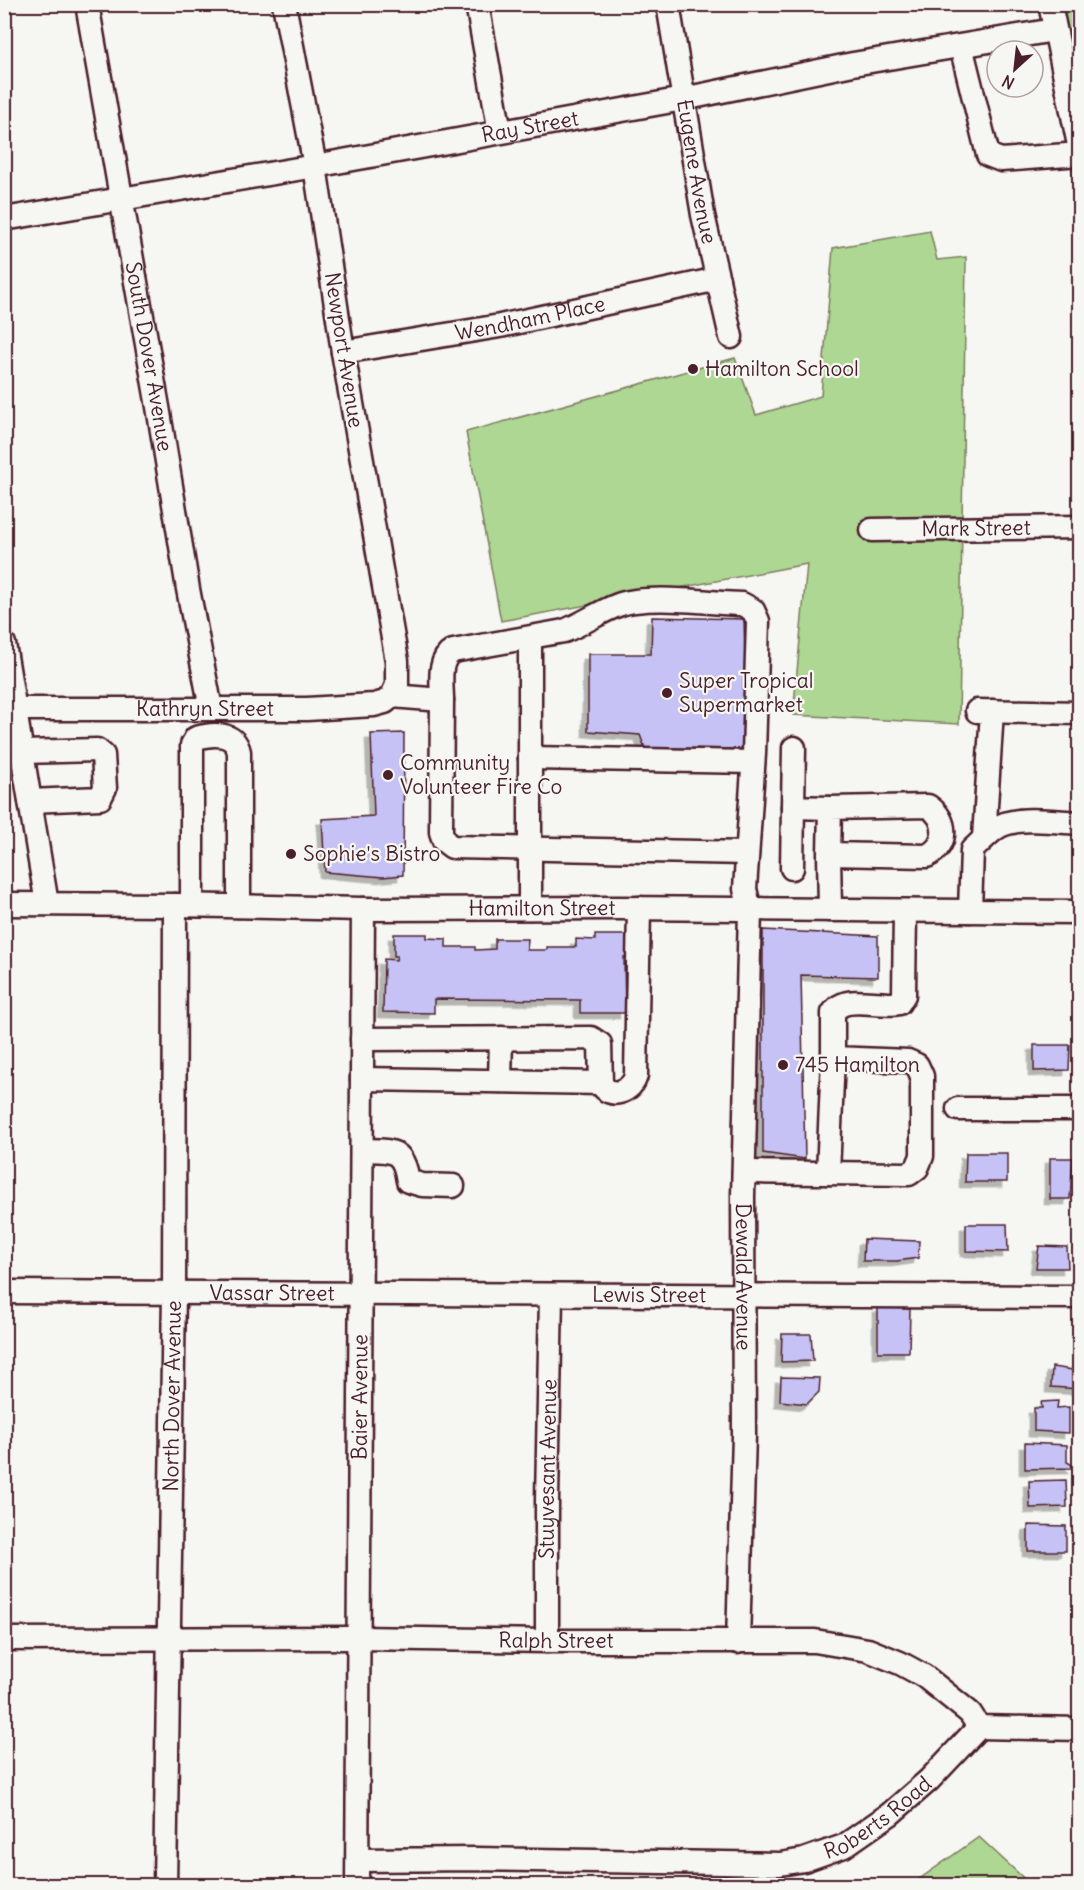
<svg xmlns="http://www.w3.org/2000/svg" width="1084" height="1890" font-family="Delius,sans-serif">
	<defs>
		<filter id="shadow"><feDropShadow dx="-5.5" dy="5.5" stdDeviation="0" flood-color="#0004"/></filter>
	</defs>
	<rect width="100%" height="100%" fill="#f6f6f2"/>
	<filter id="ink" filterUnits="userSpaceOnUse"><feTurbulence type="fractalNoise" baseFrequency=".0167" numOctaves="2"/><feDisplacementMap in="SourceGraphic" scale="12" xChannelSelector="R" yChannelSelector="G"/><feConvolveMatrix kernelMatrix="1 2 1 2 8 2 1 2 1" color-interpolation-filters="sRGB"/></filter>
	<g filter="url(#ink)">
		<g fill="#aed793" stroke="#7c7b5f" stroke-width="1.5">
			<polygon points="1053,5 1079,5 1079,229"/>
			<polygon points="930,231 937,260 966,257 959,724 793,715 807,564 501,621 466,432 735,358 756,415 821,396 833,248"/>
			<polygon points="979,1837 1031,1885 911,1885"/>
		</g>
		<g fill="#c6c2f5" stroke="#4a1f2b" stroke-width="1.5" filter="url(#shadow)">
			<polygon points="652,617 744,619 747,749 645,748 640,735 588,731 588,654 651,654"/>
			<polygon points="404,733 403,875 383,877 325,872 322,819 374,816 371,734"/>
			<polygon points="763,930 878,936 878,977 801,975 805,1159 763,1153"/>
			<polygon points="394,934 427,934 427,938 446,939 446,947 475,947 475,950 495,949 495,939 528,939 527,950 547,950 547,947 576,947 576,939 595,940 595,935 628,935 627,957 624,957 625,1013 580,1013 580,1000 434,999 434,1013 383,1012 384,959 396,960 397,956 394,956"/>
			<polygon points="1034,1045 1070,1045 1069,1070 1034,1071"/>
			<polygon points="966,1153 1007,1153 1007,1182 965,1182"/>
			<polygon points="1050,1158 1073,1158 1070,1199 1050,1199"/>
			<polygon points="966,1224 1007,1224 1008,1252 966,1251"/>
			<polygon points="864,1239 919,1241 918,1258 897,1261 863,1261"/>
			<polygon points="1039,1246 1067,1247 1068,1268 1036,1268"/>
			<polygon points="878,1307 910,1309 909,1352 878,1352"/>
			<polygon points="782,1334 811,1334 813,1361 781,1362"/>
			<polygon points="1052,1367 1080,1371 1080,1389 1051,1387"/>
			<polygon points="781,1377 820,1378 819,1392 807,1404 780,1401"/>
			<polygon points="1058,1401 1057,1408 1069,1407 1069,1433 1034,1431 1034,1408 1042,1408 1041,1402"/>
			<polygon points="1025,1443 1067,1445 1067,1462 1071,1464 1073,1468 1025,1469"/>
			<polygon points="1066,1480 1067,1507 1030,1508 1029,1481"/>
			<polygon points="1028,1525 1066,1526 1066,1551 1028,1551"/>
		</g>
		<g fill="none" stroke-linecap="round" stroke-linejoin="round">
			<defs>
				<g id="minor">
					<path id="s1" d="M87,4L158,407L188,589L211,709"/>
					<polyline points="477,4 500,132"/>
					<path id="s2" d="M668,4L703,215L731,337"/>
					<polyline points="1050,4 1080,150"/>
					<polyline points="961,46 988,155 1001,160 1080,154"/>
					<path id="s3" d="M4,219L315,166L683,99L853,64L1054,30"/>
					<path id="s4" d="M343,352L500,326L718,279"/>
					<path id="s5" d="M872,530L1080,527"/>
					<polyline points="4,644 47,904"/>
					<path id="s6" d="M392,696L442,700C442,683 437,660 453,651L564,631C583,624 599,612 618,605C648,594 709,603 742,604L753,610L758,621L754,754L745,889L750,910L743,1196L744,1435L738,1642"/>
					<polyline points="442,700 441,832 444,841 452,847 747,853"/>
					<path id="s7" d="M16,709H307L374,705L385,702L392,696L397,685V661L343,352L315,166L284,4"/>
					<polyline points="977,711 1080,713"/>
					<polyline points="794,748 793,807 830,808"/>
					<polyline points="23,752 97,750 103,755 105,788 100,798 30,801"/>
					<polyline points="530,758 753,762"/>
					<polyline points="984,838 992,711"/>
					<path d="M829,854L830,808L928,806C948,819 949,845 927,856L829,854L830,910"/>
					<polyline points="792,868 793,807"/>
					<path id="s8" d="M4,904L175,905L363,909L618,908L1080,912"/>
					<path d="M192,905V745L196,738C213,733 235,732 239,752V906"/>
					<polyline points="530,908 530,639"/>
					<path d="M970,911L972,850C981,842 990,831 1000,826C1019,816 1059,822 1080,823"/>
					<path d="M362,1039L591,1038L600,1044L601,1083C609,1101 633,1091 636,1075L639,908"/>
					<polyline points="362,1079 601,1083"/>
					<polyline points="500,1081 501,1038"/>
					<polyline points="958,1109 1080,1109"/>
					<path d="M362,1150C391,1151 403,1147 408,1181L422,1185L453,1186"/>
					<path d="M744,1172L909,1174L917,1168L922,1156V1076L917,1065L908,1061L833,1058V1013C835,1011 837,1007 840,1006C853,997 882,1007 899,1003L904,995L905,911"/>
					<polyline points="828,1173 833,1058"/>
					<path id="s9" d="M4,1292L1080,1297"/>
					<path id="s10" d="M4,1639L359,1638L547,1641H815L868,1650L900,1663L924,1676L970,1713L979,1727L1080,1729"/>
					<path id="s11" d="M547,1641V1500L551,1296"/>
					<path id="s12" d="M358,1860L476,1859L780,1864L804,1860L844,1846L890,1814L929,1780L979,1727"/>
					<path id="s13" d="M165,1886L174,1292L175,905"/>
					<path id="s14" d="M357,1886L363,909"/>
				</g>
			</defs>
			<use href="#minor" stroke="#4a1f2b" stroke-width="27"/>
			<use href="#minor" stroke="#f6f6f2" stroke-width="22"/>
		</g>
	</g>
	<g fill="#4a1f2b" stroke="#f6f6f2" stroke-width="2">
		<circle cx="693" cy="369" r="6"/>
		<circle cx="667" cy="693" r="6"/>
		<circle cx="388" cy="775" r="6"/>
		<circle cx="291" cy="854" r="6"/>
		<circle cx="783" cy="1065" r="6"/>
	</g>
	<g text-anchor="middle" stroke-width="4.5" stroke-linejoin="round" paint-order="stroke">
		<g font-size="21" fill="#4a1f2b" stroke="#f6f6f2">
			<text dy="7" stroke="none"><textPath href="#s3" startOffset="534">Ray Street</textPath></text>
			<text dy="7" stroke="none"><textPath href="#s2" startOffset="170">Eugene Avenue</textPath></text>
			<text dy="7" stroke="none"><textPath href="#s4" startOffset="190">Wendham Place</textPath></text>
			<text transform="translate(344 350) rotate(81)" y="7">Newport Avenue</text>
			<text dy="7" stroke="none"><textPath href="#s1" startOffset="358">South Dover Avenue</textPath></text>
			<text dy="7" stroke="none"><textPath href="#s5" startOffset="104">Mark Street</textPath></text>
			<text dy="7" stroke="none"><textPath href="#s7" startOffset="189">Kathryn Street</textPath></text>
			<text dy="7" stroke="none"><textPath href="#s8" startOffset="538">Hamilton Street</textPath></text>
			<text dy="7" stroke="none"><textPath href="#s6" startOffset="1082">Dewald Avenue</textPath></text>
			<text dy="7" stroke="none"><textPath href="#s9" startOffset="268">Vassar Street</textPath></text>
			<text dy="7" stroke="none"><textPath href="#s9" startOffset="645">Lewis Street</textPath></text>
			<text dy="7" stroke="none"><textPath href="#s13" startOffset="490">North Dover Avenue</textPath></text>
			<text dy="7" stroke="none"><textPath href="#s14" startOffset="489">Baier Avenue</textPath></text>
			<text dy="7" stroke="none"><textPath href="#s11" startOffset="172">Stuyvesant Avenue</textPath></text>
			<text dy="7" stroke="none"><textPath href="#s10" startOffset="552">Ralph Street</textPath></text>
			<text dy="7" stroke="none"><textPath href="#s12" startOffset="532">Roberts Road</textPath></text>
		</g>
		<g font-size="21" fill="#4a1f2b" stroke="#f6f6f2" text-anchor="start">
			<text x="705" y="376">Hamilton School</text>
			<text x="679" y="688">Super Tropical<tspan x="679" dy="24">Supermarket</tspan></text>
			<text x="400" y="770">Community<tspan x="400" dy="24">Volunteer Fire Co</tspan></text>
			<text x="303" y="861">Sophie's Bistro</text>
			<text x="795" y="1072">745 Hamilton</text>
		</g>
	</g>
	<rect width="1084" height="1890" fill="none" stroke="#f6f6f2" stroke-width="24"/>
	<rect x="12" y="12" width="1060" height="1866" fill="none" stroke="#4a1f2b" stroke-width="2" filter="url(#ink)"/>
	<g transform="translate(1015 69) rotate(207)"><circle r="28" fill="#f6f6f2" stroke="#b1a0a2" stroke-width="1.5"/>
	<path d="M0-4.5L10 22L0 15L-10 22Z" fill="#4a1f2b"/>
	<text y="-9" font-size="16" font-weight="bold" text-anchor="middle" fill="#4a1f2b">N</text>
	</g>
</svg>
